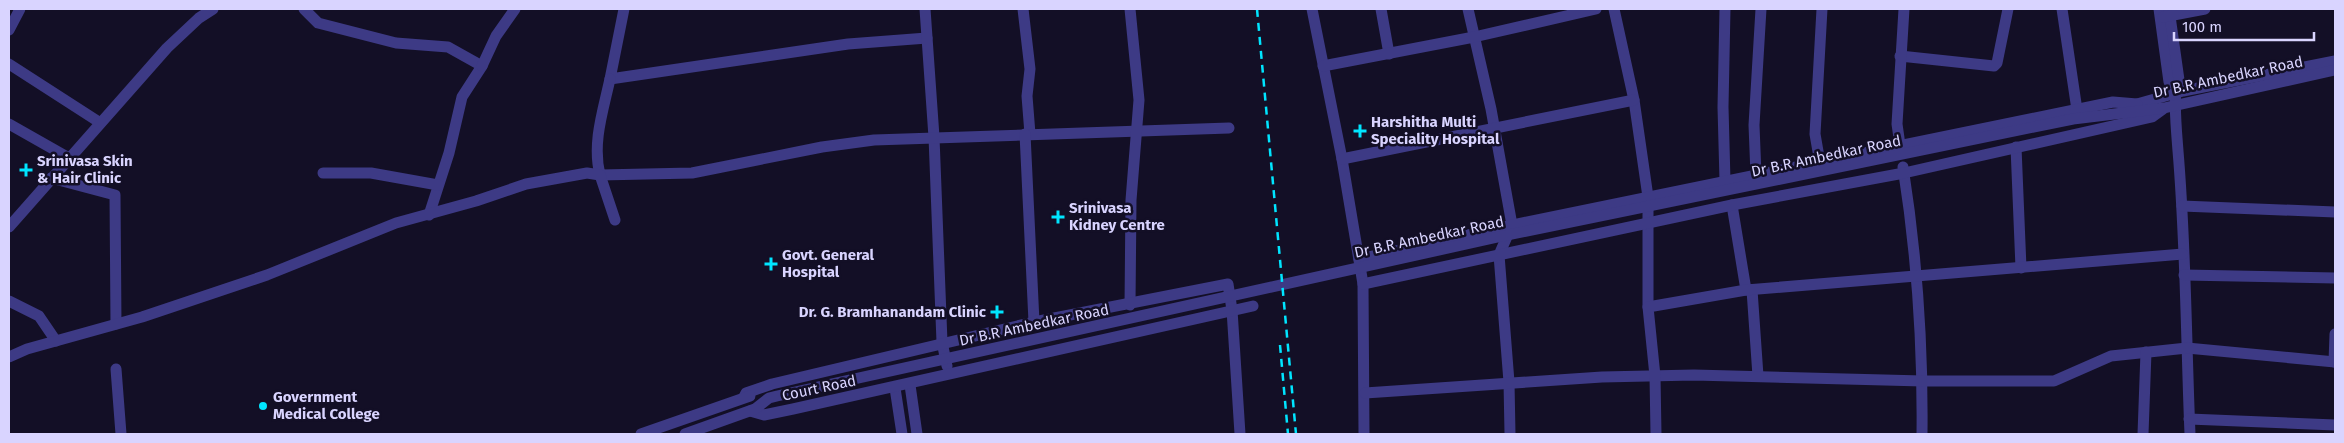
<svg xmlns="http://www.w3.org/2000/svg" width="2344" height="443" font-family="'Fira Sans',sans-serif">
	<rect width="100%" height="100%" fill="#130f26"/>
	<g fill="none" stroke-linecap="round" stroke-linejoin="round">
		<g stroke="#3d3a85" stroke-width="11">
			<polyline points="304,9 318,23 396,43 448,47 482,66 462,97 449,153 429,215"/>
			<polyline points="624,9 610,79 848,44 927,38"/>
			<polyline points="925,9 934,137 942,342 947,366"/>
			<polyline points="1023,9 1030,69 1027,96 1030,134"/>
			<polyline points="1312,9 1342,159 1363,284 1364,434"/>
			<polyline points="1381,9 1389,54"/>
			<polyline points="1468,9 1491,109 1512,225 1499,255 1509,382 1510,434"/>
			<polyline points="1614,9 1634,100 1648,197 1648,307"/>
			<polyline points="1725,9 1723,107 1725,181"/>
			<polyline points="2062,9 2077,110"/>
			<polyline points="2159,9 2169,82 2176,85"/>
			<path d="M2169,9L2179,80C2172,90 2177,136 2178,151C2186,245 2186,340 2190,434"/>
			<polyline points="2163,17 2205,9"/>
			<polyline points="9,30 20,9"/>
			<polyline points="1900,56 1994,66 1997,63 2008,9"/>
			<polyline points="9,64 99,122"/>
			<polyline points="482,66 496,36 515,9"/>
			<polyline points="1323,66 1474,37 1596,9"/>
			<path d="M610,79C603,111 592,143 600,175L692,173L822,147L874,140L1229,128"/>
			<polyline points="2130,106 2183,91 2335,61"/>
			<polyline points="9,124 69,158"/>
			<polyline points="1025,134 1034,322"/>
			<polyline points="2016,147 2021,268"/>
			<polyline points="1901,152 1897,124 1904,9"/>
			<polyline points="1342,159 1634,100"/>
			<polyline points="1820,163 1815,134 1822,9"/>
			<path d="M1903,167C1917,256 1923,344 1922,434"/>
			<polyline points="323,173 371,173 438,185"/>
			<polyline points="1756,175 1754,125 1761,9"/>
			<polyline points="51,178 115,195 116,324"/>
			<polyline points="1732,205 1746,290"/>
			<polyline points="2182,206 2335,212"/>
			<polyline points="9,227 167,48 199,18 213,9"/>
			<polyline points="1359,259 1512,225 2113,102 2137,104"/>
			<polyline points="2184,275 2335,278"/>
			<polyline points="1363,284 1732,205 1904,173 2152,117 2163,109"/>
			<polyline points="1752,290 1758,376"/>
			<polyline points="9,301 39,316 56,341"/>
			<polyline points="1130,305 1131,200 1139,100 1130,9"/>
			<polyline points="9,357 27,349 142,317 267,275 396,223 476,201 526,184 587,173 600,175 615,220"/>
			<polyline points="2334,362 2335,334"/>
			<polyline points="116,369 121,434"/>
			<polyline points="910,385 917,434"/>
			<polyline points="895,388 902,434"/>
			<polyline points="1365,393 1602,377 1694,375 1923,381 2054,381 2111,356 2187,348 2335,362"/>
			<polyline points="744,397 746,393 772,384 1034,322 1228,284 1232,310 1240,434"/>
			<polyline points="750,411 764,415 793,409 1253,306"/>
			<polyline points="2189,419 2335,425"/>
			<polyline points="641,434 750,396"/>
			<polyline points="685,434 755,409 769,398 777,396 1498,237 2073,119 2164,108 2335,70"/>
			<polyline points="1656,434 1655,376 1648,307 1746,290 2183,254"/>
			<polyline points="2143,434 2146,352"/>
		</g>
		<g stroke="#00e5ff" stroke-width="2.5" stroke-dasharray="8 6" stroke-linecap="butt">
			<polyline points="1257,9 1296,434"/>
			<polyline points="1280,345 1288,434"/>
		</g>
	</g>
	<g fill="#00e5ff" stroke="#130f26" stroke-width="2">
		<path d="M1357.5 123.5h5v5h5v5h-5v5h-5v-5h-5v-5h5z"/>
		<path d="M23.5 162.5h5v5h5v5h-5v5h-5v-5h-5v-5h5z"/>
		<path d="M1055.5 209.5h5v5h5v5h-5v5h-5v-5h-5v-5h5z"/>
		<path d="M768.5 256.5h5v5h5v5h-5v5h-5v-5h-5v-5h5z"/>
		<path d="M994.5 304.5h5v5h5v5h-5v5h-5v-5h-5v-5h5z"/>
		<circle cx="263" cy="406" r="5"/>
	</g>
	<g text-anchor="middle" stroke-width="5" stroke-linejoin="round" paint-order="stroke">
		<g font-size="15" fill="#d9d4ff" stroke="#130f26">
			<text transform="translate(2228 77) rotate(-12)" y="5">Dr B.R Ambedkar Road</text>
			<text transform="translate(1826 156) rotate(-12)" y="5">Dr B.R Ambedkar Road</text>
			<text transform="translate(1429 237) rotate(-12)" y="5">Dr B.R Ambedkar Road</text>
			<text transform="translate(1034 325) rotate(-12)" y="5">Dr B.R Ambedkar Road</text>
			<text transform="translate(819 388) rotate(-12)" y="5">Court Road</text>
		</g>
		<g font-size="15" font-weight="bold" fill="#d9d4ff" stroke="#130f26" text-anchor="start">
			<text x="1371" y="127">Harshitha Multi<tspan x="1371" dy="17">Speciality Hospital</tspan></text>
			<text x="37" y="166">Srinivasa Skin<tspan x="37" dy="17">&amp; Hair Clinic</tspan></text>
			<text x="1069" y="213">Srinivasa<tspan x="1069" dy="17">Kidney Centre</tspan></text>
			<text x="782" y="260">Govt. General<tspan x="782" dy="17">Hospital</tspan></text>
			<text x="986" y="317" text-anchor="end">Dr. G. Bramhanandam Clinic</text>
			<text x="273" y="402">Government<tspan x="273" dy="17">Medical College</tspan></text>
		</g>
	</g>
	<rect width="2344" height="443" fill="none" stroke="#d9d4ff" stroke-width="20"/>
	<path d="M2174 32v8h140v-8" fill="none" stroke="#d9d4ff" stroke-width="2.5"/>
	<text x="2182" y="32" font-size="15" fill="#d9d4ff" stroke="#130f26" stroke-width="4" paint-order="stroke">100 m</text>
</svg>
